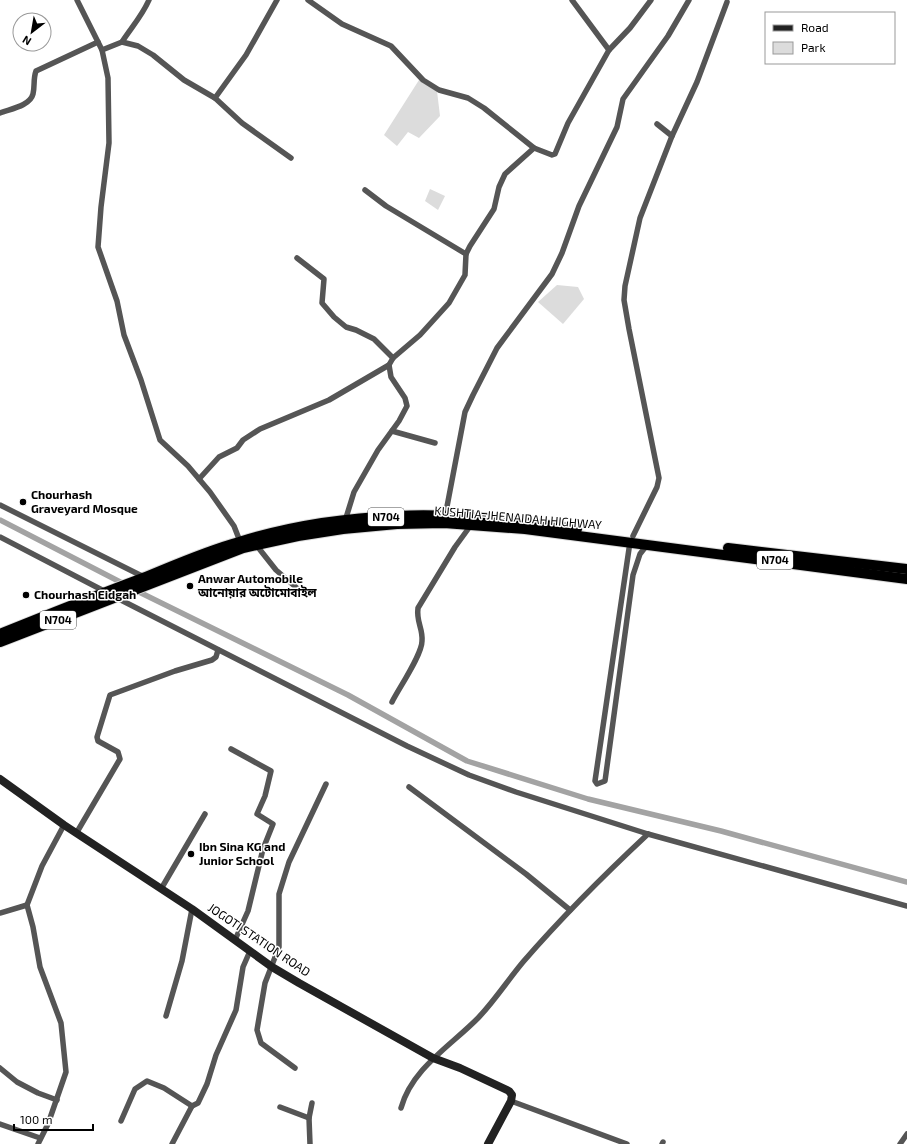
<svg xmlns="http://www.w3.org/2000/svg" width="907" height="1144" font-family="'Exo 2','Noto Sans Bengali',sans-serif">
	<rect width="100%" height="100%" fill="#fff"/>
	<g fill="#dcdcdc">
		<polygon points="419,80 437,91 440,116 419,138 408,132 397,146 384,135"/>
		<polygon points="430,189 445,196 438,210 425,201"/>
		<polygon points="557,285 578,287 584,299 563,324 538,302"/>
	</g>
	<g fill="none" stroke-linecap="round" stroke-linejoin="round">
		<g stroke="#a3a3a3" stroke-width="5.5">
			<polyline points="0,520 126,585"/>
			<polyline points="135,590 348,695 467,761 588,799 721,831 907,882"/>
		</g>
		<defs>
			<g id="highway">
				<polyline points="728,548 907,569"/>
				<path d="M0,634C47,615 95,596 143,578C175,565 206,551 239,542C290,526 345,518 397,516C458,513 517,521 577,529"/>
				<polyline points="0,642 243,548 298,536 343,529 397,524 444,523 525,529 907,579"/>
			</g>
		</defs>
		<use href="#highway" stroke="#dbdbdb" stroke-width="12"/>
		<g stroke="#555" stroke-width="5.5">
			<polyline points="77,0 102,50 108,78 109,143 101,207 98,247 117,301 124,335 141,380 160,440 188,466 210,492 234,526 241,544"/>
			<polyline points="308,0 342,24 391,46 423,80 439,90 468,98 484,108 534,148 552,155 555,154 568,123 609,50 630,28 651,0"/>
			<polyline points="572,0 609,50"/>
			<path d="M122,42C131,28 142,16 149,0"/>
			<polyline points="102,50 122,42 138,46 153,55 184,80 215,98 242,123 291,158"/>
			<polyline points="215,98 246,55 277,0"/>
			<path d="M0,113C10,109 30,106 33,94C35,86 33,79 36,71L98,42"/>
			<polyline points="657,124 672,136"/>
			<polyline points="365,190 386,206 466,254"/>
			<polyline points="297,258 324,279 322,303 334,317 346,327 356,330 374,339 393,358"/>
			<polyline points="392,431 435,443"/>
			<polyline points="199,479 219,457 237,448 243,440 260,429 329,400 389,365"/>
			<polyline points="0,505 144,577"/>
			<polyline points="445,517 465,412 473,395 497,348 552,274 562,253 579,206 617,127 623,99 668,36 689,0"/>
			<polyline points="345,521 354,492 378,450 399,421 407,406 405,398 391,377 389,365 393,358 420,335 449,303 465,275 466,254 470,246 494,209 499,187 505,174 534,148"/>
			<polyline points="633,536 657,487 659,478 629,329 624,300 625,286 640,218 672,136 697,82 727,2"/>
			<polyline points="0,537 106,592"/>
			<polyline points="630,542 595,781 597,784 605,781 633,575 640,554 647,545"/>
			<polyline points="257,546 276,570 298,589"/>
			<polyline points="115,597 407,746 469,775 516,792 648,834 907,906"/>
			<path d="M392,702C399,688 422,655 422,641C423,628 416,622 418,608L455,547L471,525"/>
			<polyline points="231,749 271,771 265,796 257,814 273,824 263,849 248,911 235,940"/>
			<polyline points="409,787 526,874 570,910"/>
			<polyline points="77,832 120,759 118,752 98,741 97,737 110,695 175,671 212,660 216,657 218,650"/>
			<polyline points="161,889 205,814"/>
			<polyline points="0,913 27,905"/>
			<polyline points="166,1016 182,961 192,909"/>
			<polyline points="0,1068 17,1082 38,1093 57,1100"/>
			<polyline points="295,1068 261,1043 257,1030 265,983 279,947 279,894 289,862 326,784"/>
			<polyline points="511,1101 627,1144"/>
			<polyline points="280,1107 309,1118"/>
			<path d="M401,1108C412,1068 452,1045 479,1017C495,1000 508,980 523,962C562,917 604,875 648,834"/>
			<polyline points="121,1121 135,1089 147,1081 164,1088 192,1106 198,1103 207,1084 216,1055 236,1010 243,967 250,951"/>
			<polyline points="0,1124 40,1138"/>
			<polyline points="38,1144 48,1124 66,1072 61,1023 40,967 33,927 27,905 42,866 64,825"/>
			<polyline points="172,1144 192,1106"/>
			<polyline points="310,1144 309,1118 312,1103"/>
			<polyline points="662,1144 663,1142"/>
			<polyline points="900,1144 907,1134"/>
		</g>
		<polyline stroke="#222" stroke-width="8" points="0,779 64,825 192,909 272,967 299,983 433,1058 460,1068 509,1091 512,1095 511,1101 488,1144"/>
		<use href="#highway" stroke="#000" stroke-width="10"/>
	</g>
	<g fill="#000" stroke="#fff" stroke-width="1.5">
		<circle cx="23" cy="502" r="4"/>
		<circle cx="190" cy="586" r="4"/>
		<circle cx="26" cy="595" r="4"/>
		<circle cx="191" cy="854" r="4"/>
	</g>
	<g text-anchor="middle" stroke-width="3" stroke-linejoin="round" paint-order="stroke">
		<g fill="#fff" stroke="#4c4c4c" stroke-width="1">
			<rect x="368" y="508" width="36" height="18" rx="3"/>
			<rect x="757" y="551" width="36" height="18" rx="3"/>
			<rect x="40" y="611" width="36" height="18" rx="3"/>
		</g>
		<g font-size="11" font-weight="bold" fill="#000">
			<text x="386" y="521">N704</text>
			<text x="775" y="564">N704</text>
			<text x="58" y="624">N704</text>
		</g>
		<g font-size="12" font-weight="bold" fill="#000" stroke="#fff" text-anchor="start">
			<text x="31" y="499">Chourhash<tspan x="31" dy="14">Graveyard Mosque</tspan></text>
			<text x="198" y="583">Anwar Automobile<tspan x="198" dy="14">আনোয়ার অটোমোবাইল</tspan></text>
			<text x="34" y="599">Chourhash Eidgah</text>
			<text x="199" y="851">Ibn Sina KG and<tspan x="199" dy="14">Junior School</tspan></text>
		</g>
		<g font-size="12" fill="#000" stroke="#fff">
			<text transform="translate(518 518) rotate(5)" y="4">KUSHTIA-JHENAIDAH HIGHWAY</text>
			<text transform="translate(259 940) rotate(34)" y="4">JOGOTI STATION ROAD</text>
		</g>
	</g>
	<rect x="765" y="12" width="130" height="52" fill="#ffffff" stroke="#999999"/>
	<rect x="773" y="25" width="20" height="6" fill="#222222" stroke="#999999"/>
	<text x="801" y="32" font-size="12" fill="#000000">Road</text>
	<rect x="773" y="42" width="20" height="12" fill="#dcdcdc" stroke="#999999"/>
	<text x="801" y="52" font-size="12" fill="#000000">Park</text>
	<g transform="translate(32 32) rotate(211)"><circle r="19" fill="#ffffff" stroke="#999999"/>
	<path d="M0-3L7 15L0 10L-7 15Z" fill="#000000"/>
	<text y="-6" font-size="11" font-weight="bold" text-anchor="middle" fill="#000000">N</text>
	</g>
	<path d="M14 1124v6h79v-6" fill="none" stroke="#000000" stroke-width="2"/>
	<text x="20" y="1124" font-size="12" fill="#000000" stroke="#ffffff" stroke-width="3" paint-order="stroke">100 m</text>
</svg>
